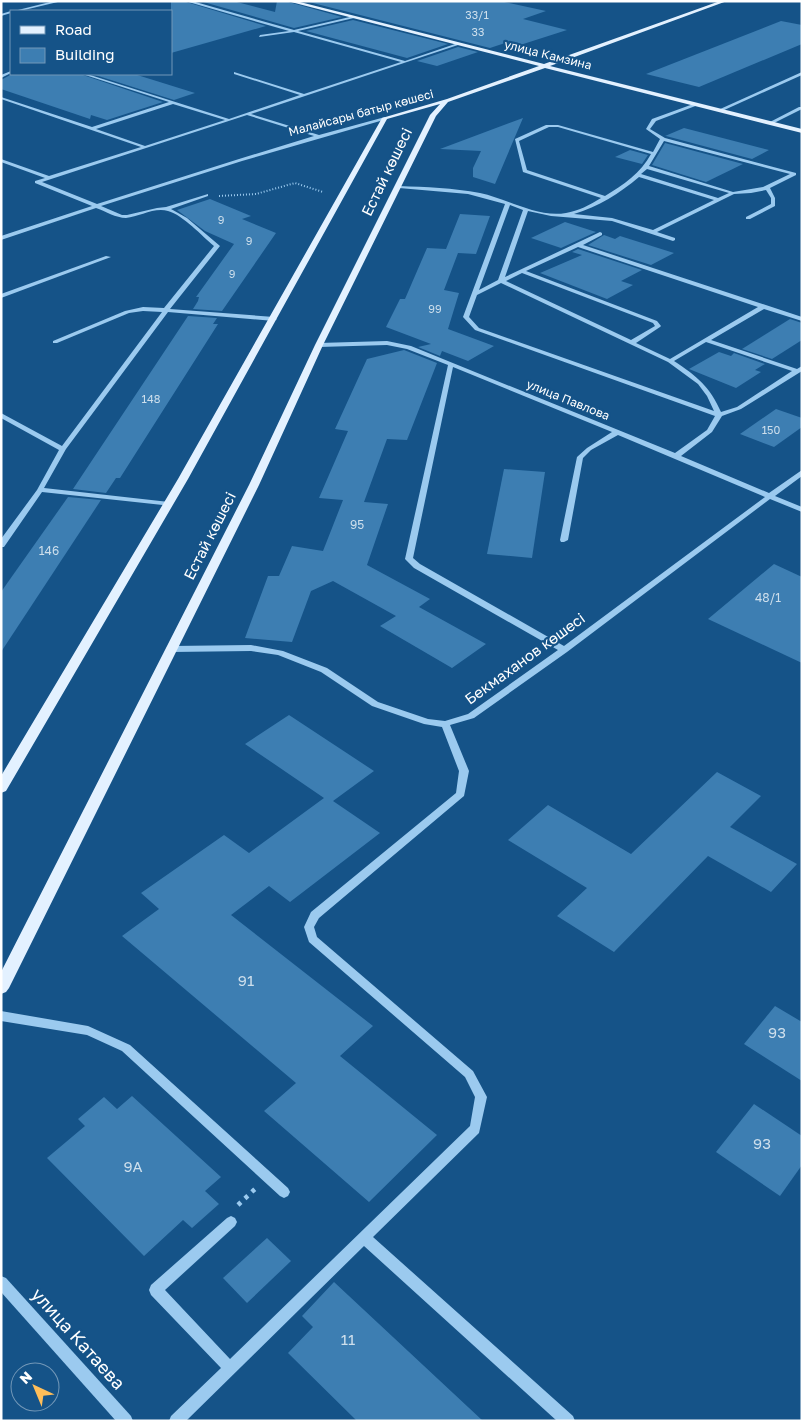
<svg xmlns="http://www.w3.org/2000/svg" width="803" height="1422" font-family="'Golos Text',sans-serif">
	<rect width="100%" height="100%" fill="#155388"/>
	<g fill="#3d7eb2">
		<polygon points="171,1 183,1 266,26 171,53"/>
		<polygon points="200,1 233,1 275,12 277,1 285,1 342,17 294,28"/>
		<polygon points="305,1 500,1 546,11 523,19 567,30 517,46 505,43 490,48"/>
		<polygon points="353,20 448,44 407,58 306,31"/>
		<polygon points="781,21 802,25 802,44 699,87 646,74"/>
		<polygon points="458,47 478,52 437,66 417,61"/>
		<polygon points="12,74 80,74 163,102 107,120 91,115 90,119 1,89 1,80"/>
		<polygon points="92,74 134,74 195,93 174,100"/>
		<polygon points="523,118 495,184 473,177 473,168 481,151 440,149"/>
		<polygon points="684,128 769,150 752,159 666,136 665,136"/>
		<polygon points="665,143 743,164 706,182 652,165"/>
		<polygon points="630,150 648,155 642,164 615,157"/>
		<polygon points="210,199 251,216 242,219 276,233 222,311 193,309 198,301 199,297 196,297 234,244 205,231 177,210"/>
		<polygon points="460,214 490,216 476,254 458,253 444,290 459,293 448,329 494,346 468,361 442,351 440,356 418,347 431,344 386,327 400,299 405,299 427,248 446,249"/>
		<polygon points="565,222 596,232 561,248 531,238"/>
		<polygon points="604,235 615,239 620,236 674,253 651,265 588,245"/>
		<polygon points="578,249 642,270 621,281 633,285 607,299 540,273 582,255 572,252"/>
		<polygon points="188,316 217,318 213,324 218,324 120,478 116,478 106,493 73,489"/>
		<polygon points="790,319 802,323 802,340 772,359 742,349"/>
		<polygon points="404,350 437,363 407,440 387,439 364,502 388,504 367,565 430,599 419,607 486,644 452,668 380,626 396,616 333,581 311,591 292,642 245,638 268,576 279,576 292,546 323,551 343,500 319,498 348,431 335,429 367,359"/>
		<polygon points="719,352 731,356 734,353 765,364 755,370 761,372 736,388 689,369"/>
		<polygon points="776,409 802,418 802,427 774,447 740,434"/>
		<polygon points="504,469 545,472 532,558 487,554"/>
		<polygon points="68,497 101,500 1,652 1,592"/>
		<polygon points="774,564 802,577 802,663 708,619"/>
		<polygon points="289,715 374,771 333,801 380,833 290,902 269,886 231,915 373,1026 340,1056 437,1135 369,1202 264,1111 296,1083 122,936 159,909 141,893 224,835 249,853 324,798 245,744"/>
		<polygon points="717,772 761,796 730,827 797,864 771,892 708,856 614,952 557,916 587,888 508,840 548,805 631,854"/>
		<polygon points="775,1006 802,1022 802,1081 744,1044"/>
		<polygon points="132,1096 221,1177 205,1191 219,1204 192,1228 183,1220 144,1256 47,1158 85,1126 78,1119 104,1097 117,1109"/>
		<polygon points="754,1104 802,1136 802,1165 780,1196 716,1152"/>
		<polygon points="267,1238 291,1261 247,1303 223,1278"/>
		<polygon points="334,1282 483,1421 357,1421 288,1353 313,1327 302,1316"/>
	</g>
	<g fill="none" stroke-linecap="round" stroke-linejoin="round">
		<polyline stroke="#9bcaef" stroke-width="2" stroke-dasharray="1 2" stroke-linecap="butt" points="219,196 256,194 295,183 323,192"/>
		<polyline stroke="#9bcaef" stroke-width="4.5" stroke-dasharray="4 5.5" stroke-linecap="butt" points="238,1205 255,1189"/>
		<g fill="#9bcaef" fill-rule="evenodd">
			<polygon points="54,1 62,1 20,11 14,11"/>
			<path d="M185,1H192L294,30L354,16V18L298,31L405,61L458,43L461,44L251,114L319,135L385,117L387,119L242,161L101,206L122,215H127L157,208L166,207L208,194V196L171,209L187,218L220,246L170,309L274,317L277,319L274,321L168,312L66,449L44,488L169,502H172V506L42,492L4,547H1V539L37,490L59,450L1,418V413L62,446L162,312L143,311L129,313L57,343H53V341L125,311L143,307L164,308L214,246C202,236 183,215 168,211C154,207 139,217 126,218C116,218 105,211 96,208L1,240V236L92,206L35,183V181L45,178L1,162V159L49,176L141,147L1,99V97L92,127L169,102L82,74H87L229,119L300,95L234,74V72L304,94L401,62L294,32L259,37L260,35L289,31ZM173,104L225,120L145,146L96,129ZM247,115L314,136L239,159L97,204L42,182Z"/>
			<polygon points="11,11 12,11 11,13 1,16 1,14"/>
			<polygon points="11,71 11,73 1,78 1,75"/>
			<polygon points="802,72 802,75 722,111 718,110"/>
			<path d="M696,103L698,105L656,121L650,129L665,138L796,173V175L770,188L775,198V206L750,219H746V217L771,204V198L766,190L751,193L734,194L657,232L675,238V240L673,241L612,221L551,216L528,211L505,277L600,232L602,233V235L583,245L802,317V321L764,309L711,340L797,369L802,366V371L741,409L722,416L712,432L681,456L769,493L802,470V476L775,496L802,507V512L770,499L567,652L474,718L450,725L469,771L464,796L319,918L314,927L317,937L473,1071L487,1097L479,1133L373,1237L573,1416L575,1421H557L364,1246L186,1421H169L171,1416L221,1368L151,1295L149,1290L151,1285L227,1218L231,1216L235,1218L237,1222L235,1226L165,1290L230,1359L470,1126L475,1097L465,1077L309,942L304,927L311,912L456,793L459,771L442,727L424,724L372,706L321,672L278,655L251,651L172,652L168,649L172,646L251,645L283,651L327,668L378,702L428,719L445,721L468,714L558,650L414,568L405,559L448,365L407,349L387,345L319,347L316,345L319,343L387,341L411,346L675,453L707,430L715,416L475,330L463,317L505,204L468,194L399,188L397,187L399,186C426,187 453,188 480,193C508,199 537,218 566,213C578,211 590,205 601,198L523,172L515,139L546,125H558L653,152L660,139L646,129L652,119ZM549,127H558L651,154C641,173 623,185 605,196L527,170L519,141ZM664,141L790,174L763,187L733,192L649,166ZM647,169L729,193L718,198L641,174ZM639,177L714,200L653,230L612,218L574,214C598,207 620,193 639,177ZM510,205L523,210L498,280L479,290ZM578,247L758,307L670,359L636,343L660,327L661,326L657,321L526,271ZM522,273L653,323L655,326L631,340L506,281ZM501,283L668,362L698,384L707,396L714,411L479,328L469,317L477,295ZM706,342L792,371L737,407L721,412C710,387 697,376 674,361ZM453,367L612,432L587,448L577,457L560,540L561,542H564L568,540L583,458L591,450L618,435L765,497L564,646L420,564L413,558Z"/>
			<polygon points="799,107 802,107 802,109 772,124 768,123"/>
			<polygon points="106,256 111,257 1,298 1,294"/>
			<polygon points="1,1011 88,1026 130,1045 288,1188 290,1192 288,1196 284,1198 280,1196 122,1051 87,1035 1,1021"/>
			<polygon points="1,1276 6,1278 131,1416 133,1421 116,1421 1,1292"/>
		</g>
		<polygon fill="#e3f1ff" fill-rule="evenodd" points="287,1 296,1 544,64 720,1 727,1 550,66 802,129 802,133 545,68 448,102 436,116 323,345 259,485 9,988 6,992 1,994 1,972 249,485 315,345 430,115 440,104 387,119 188,479 6,791 1,793 1,776 178,479 382,118 447,99 539,66"/>
	</g>
	<g text-anchor="middle" stroke-width="4.5" stroke-linejoin="round" paint-order="stroke">
		<g font-size="11" fill="#cedfec">
			<text x="477" y="19">33/1</text>
			<text x="478" y="36">33</text>
			<text x="221" y="224">9</text>
			<text x="249" y="245">9</text>
			<text x="232" y="278">9</text>
			<text x="435" y="313">99</text>
			<text x="151" y="403">148</text>
			<text x="771" y="434">150</text>
		</g>
		<g font-size="12" fill="#fff" stroke="#155388">
			<text transform="translate(548 55) rotate(14)" y="4">улица Камзина</text>
			<text transform="translate(361 113) rotate(-15)" y="4">Малайсары батыр көшесі</text>
			<text transform="translate(568 400) rotate(22)" y="4">улица Павлова</text>
		</g>
		<g font-size="12" fill="#cedfec">
			<text x="357" y="529">95</text>
			<text x="49" y="555">146</text>
			<text x="768" y="602">48/1</text>
		</g>
		<g font-size="15" fill="#fff" stroke="#155388">
			<text transform="translate(387 172) rotate(-64)" y="5">Естай көшесі</text>
			<text transform="translate(210 536) rotate(-63)" y="5">Естай көшесі</text>
			<text transform="translate(525 659) rotate(-36)" y="5">Бекмаханов көшесі</text>
		</g>
		<g font-size="15" fill="#cedfec">
			<text x="246" y="986">91</text>
			<text x="777" y="1038">93</text>
			<text x="762" y="1149">93</text>
			<text x="133" y="1172">9А</text>
			<text x="348" y="1345">11</text>
		</g>
		<g font-size="18" fill="#fff" stroke="#155388">
			<text transform="translate(78 1339) rotate(48)" y="6">улица Катаева</text>
		</g>
	</g>
	<rect width="803" height="1422" fill="none" stroke="#ffffff" stroke-width="5"/>
	<rect x="10" y="10" width="162" height="65" fill="#155388" stroke="#7398b8"/>
	<rect x="20" y="26" width="25" height="8" fill="#e3f1ff" stroke="#7398b8"/>
	<text x="55" y="35" font-size="15" fill="#ffffff">Road</text>
	<rect x="20" y="48" width="25" height="15" fill="#3d7eb2" stroke="#7398b8"/>
	<text x="55" y="60" font-size="15" fill="#ffffff">Building</text>
	<g transform="translate(35 1387) rotate(316)"><circle r="24" fill="#155388" stroke="#7398b8"/>
	<path d="M0-4L9 19L0 12L-9 19Z" fill="#ffbe59"/>
	<text y="-8" font-size="14" font-weight="bold" text-anchor="middle" fill="#ffffff">N</text>
	</g>
</svg>
